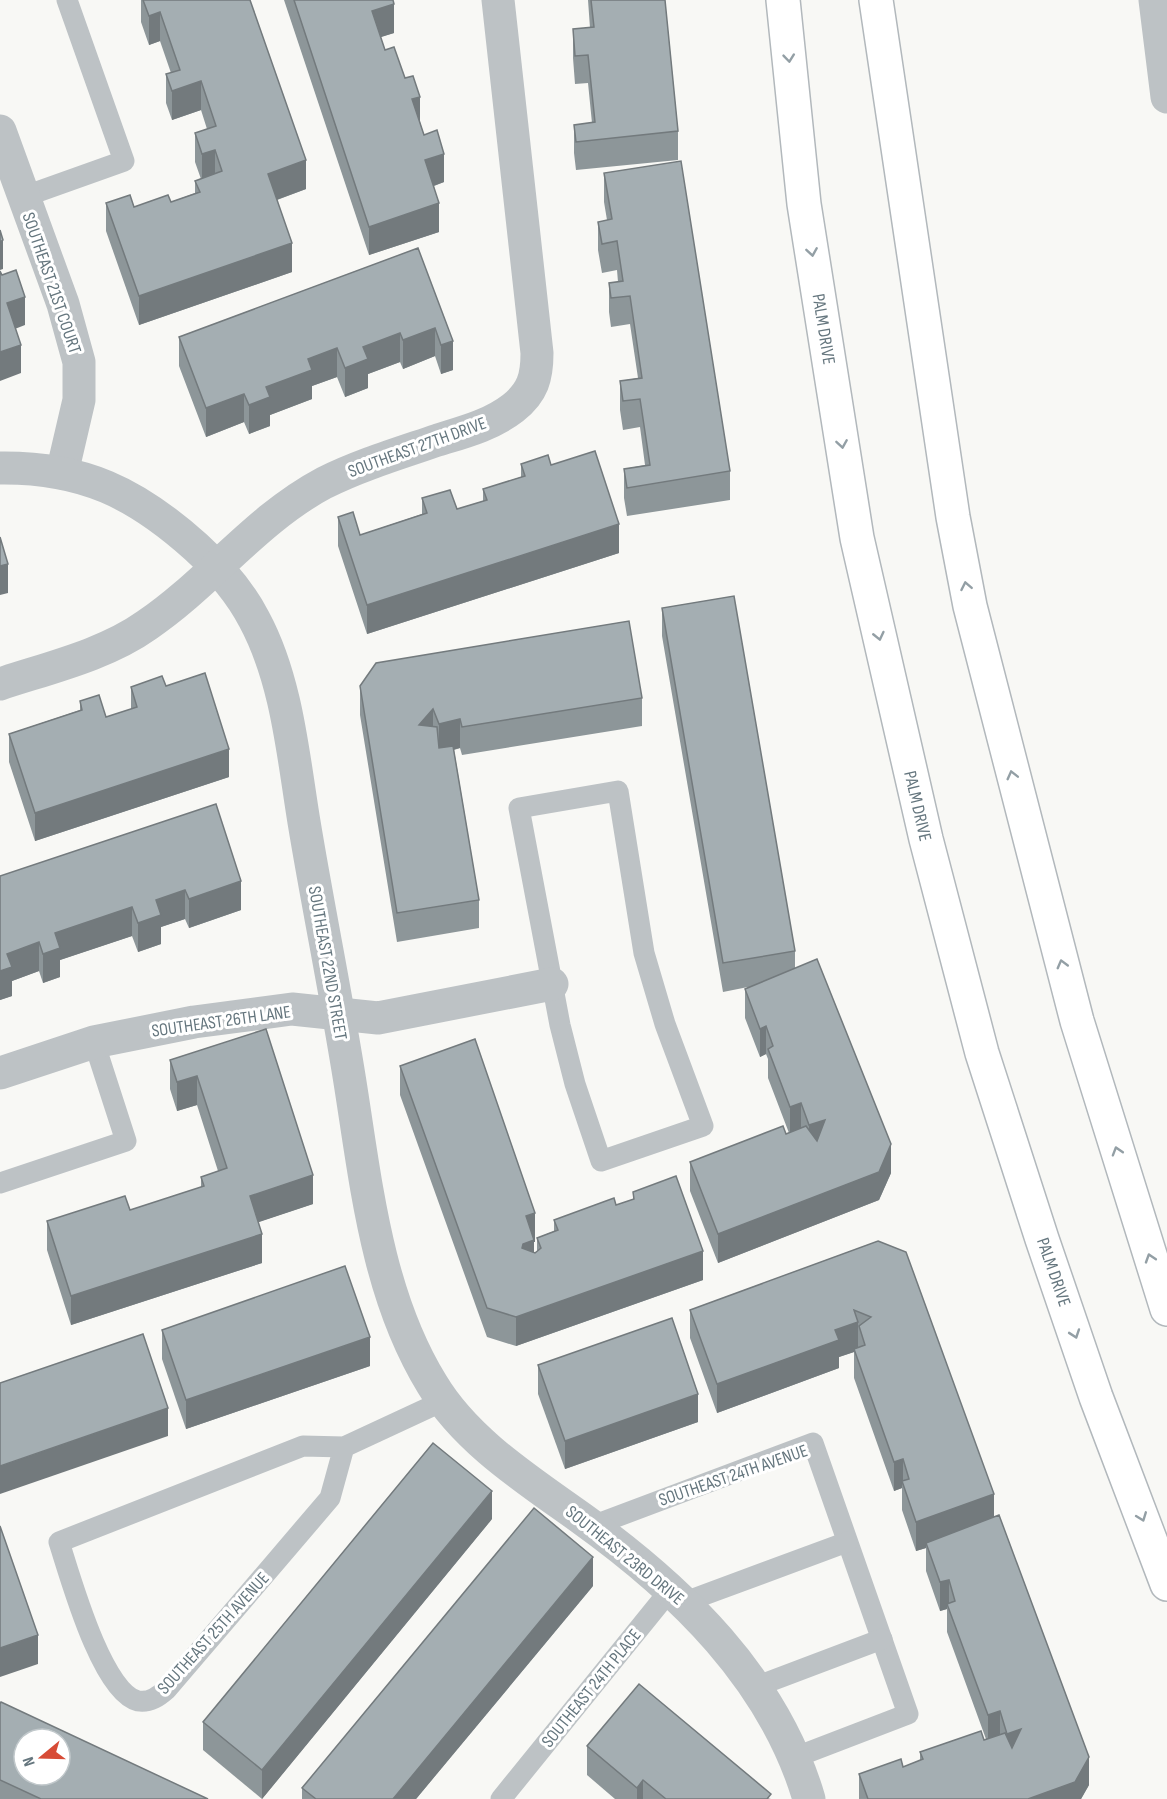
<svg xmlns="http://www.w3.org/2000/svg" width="1167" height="1799" font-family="'Sofia Sans Condensed',sans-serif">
	<rect width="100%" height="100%" fill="#f8f8f5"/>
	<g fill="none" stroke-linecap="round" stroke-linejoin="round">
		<defs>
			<g id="secondary">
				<polyline points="783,0 804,204 857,538 926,839 982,1053 1042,1239 1096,1397 1167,1584"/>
				<polyline points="876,0 953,517 970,606 1077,1021 1167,1309"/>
			</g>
		</defs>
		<use href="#secondary" stroke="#b2b8bc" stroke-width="36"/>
		<g stroke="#bdc2c5" stroke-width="21">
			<polyline points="23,197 124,161 67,0"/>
			<polygon points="618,791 644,953 665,1024 703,1126 601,1161 575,1084 560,1025 519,808"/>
			<polyline points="0,1183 126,1141 94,1042"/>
			<path d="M344,1447L330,1498L167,1689C159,1696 150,1703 138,1701C102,1693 70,1576 59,1542L303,1446L344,1447L443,1401"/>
			<polyline points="592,1526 813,1443 908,1714 796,1757"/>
			<polyline points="685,1602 847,1542"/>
			<polyline points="755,1687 882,1639"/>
			<polyline points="501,1799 671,1589"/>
		</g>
		<g stroke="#bdc2c5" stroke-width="33">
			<polyline points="1155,0 1167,97"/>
			<polyline points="0,131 63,304 79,362 79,400 62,473"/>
			<path d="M0,468C83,467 136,493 196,547C219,568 240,592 254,619C287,680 293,755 304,822C319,913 338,1003 352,1095C367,1192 379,1298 432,1384C466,1441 528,1480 581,1518C680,1589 774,1679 809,1799"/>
			<path d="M0,684C48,668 105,655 147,625C209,583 256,519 324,483C360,465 400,453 438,440C464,432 491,425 513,408C533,392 537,377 537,353L498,0"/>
			<polyline points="0,1073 94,1042 194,1022 292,1009 378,1018 552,984"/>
		</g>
		<use href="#secondary" stroke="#fff" stroke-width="33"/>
	</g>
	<g fill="#8d9699">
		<polygon points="141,0 250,0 306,189 277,200 292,272 139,325 106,231 106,203 134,207 171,202 195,193 195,181 201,179 195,162 195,133 207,129 201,110 172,120 166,103 166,74 171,73 160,41 149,45 141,22"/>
		<polygon points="284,0 393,0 394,33 380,37 385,50 420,122 424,135 444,182 434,186 439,232 369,255"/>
		<polygon points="588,0 665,0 678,131 678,160 576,170 574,153 574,125 592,123 588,83 575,84 573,58 573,29 590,28"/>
		<polygon points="604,173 730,471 730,500 627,516 624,498 624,469 645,465 640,427 623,430 620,410 620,381 638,378 630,324 611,327 609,312 609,283 618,282 617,270 602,273 598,250 598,222 607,220 604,202"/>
		<polygon points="418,248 453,370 441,374 435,356 403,369 400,362 368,374 368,388 345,397 337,377 312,386 312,399 270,415 270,426 249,434 244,422 206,437 179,366 179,337"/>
		<polygon points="521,464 551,465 619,553 367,634 338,546 338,517 360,535 422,514 422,498 457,509 483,501 483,489 521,477"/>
		<polygon points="662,608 795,951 795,968 891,1173 879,1200 718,1263 690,1191 690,1162 789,1133 768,1078 768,1059 766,1054 760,1057 745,1018 745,989 748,987 723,992 662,636"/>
		<polygon points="166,686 229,777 35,841 9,762 9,734 80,710 80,701 106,717 131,709 131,687"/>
		<polygon points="360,686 642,698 642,726 462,755 460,748 454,750 479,900 479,928 397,942 360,715"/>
		<polygon points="0,876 241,881 241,910 189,928 185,919 161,927 161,944 138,952 132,936 60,960 60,977 43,983 39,971 12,981 12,996 0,1000"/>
		<polygon points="266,1029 313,1204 258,1222 262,1263 71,1325 47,1250 47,1221 130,1210 201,1187 201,1177 218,1171 197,1105 177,1111 170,1089 170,1060"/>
		<polygon points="400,1066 535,1242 534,1242 534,1253 537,1251 537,1238 554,1231 554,1220 616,1205 633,1199 633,1192 703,1280 516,1346 487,1337 400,1095"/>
		<polygon points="878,1241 994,1517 1089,1785 1081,1799 859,1799 859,1774 903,1767 920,1760 920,1752 986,1739 947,1632 947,1609 940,1611 926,1571 926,1548 916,1551 902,1510 902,1488 894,1491 854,1378 854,1352 839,1357 839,1368 717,1413 690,1338 690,1310"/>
		<polygon points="162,1330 370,1366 186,1429 162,1359"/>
		<polygon points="538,1365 698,1422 565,1469 538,1394"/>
		<polygon points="492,1519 262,1799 203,1750 203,1722"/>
		<polygon points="593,1586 416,1799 302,1799 302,1788"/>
		<polygon points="0,1704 208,1799 0,1799"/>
		<polygon points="587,1746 771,1799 615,1799 587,1775"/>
	</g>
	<g fill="#737a7d">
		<polygon points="394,4 394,33 372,40 372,11"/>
		<polygon points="160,12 160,41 149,45 149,16"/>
		<polygon points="201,81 201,110 172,120 172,91"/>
		<polygon points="420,97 420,126 412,99"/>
		<polygon points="215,150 215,178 202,183 202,154"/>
		<polygon points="444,154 444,182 425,189 425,160"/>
		<polygon points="306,160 306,189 268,203 268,174"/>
		<polygon points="439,203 439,232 369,255 369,227"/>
		<polygon points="3,240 3,269 0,270 0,242"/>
		<polygon points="292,243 292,272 139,325 139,296"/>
		<polygon points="25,297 25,325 7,332 7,303"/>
		<polygon points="435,328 435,356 403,369 403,340"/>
		<polygon points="400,333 400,362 368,374 368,388 345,397 345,368 363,347"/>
		<polygon points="453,341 453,370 441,374 441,345"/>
		<polygon points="21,345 21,373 0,381 0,352"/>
		<polygon points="337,348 337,377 312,386 312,399 270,415 270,426 249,434 249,405 266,387 308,359"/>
		<polygon points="244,394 244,422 206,437 206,408"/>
		<polygon points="619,524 619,553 367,634 367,605"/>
		<polygon points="8,564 8,593 0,595 0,566"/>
		<polygon points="433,709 433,737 419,725"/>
		<polygon points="460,719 460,748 439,753 439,724"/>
		<polygon points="229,749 229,777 35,841 35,813"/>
		<polygon points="241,881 241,910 189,928 189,899"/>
		<polygon points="185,890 185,919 161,927 161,944 138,952 138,923 156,900"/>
		<polygon points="132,907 132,936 60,960 60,977 43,983 43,954 55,933"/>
		<polygon points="39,942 39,971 12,981 12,996 0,1000 0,971 7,954"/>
		<polygon points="766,1026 766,1054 760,1057 760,1029"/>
		<polygon points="197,1076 197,1105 177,1111 177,1082"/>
		<polygon points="801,1103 801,1132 790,1136 790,1107"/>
		<polygon points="825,1120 825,1149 809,1154 809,1125"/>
		<polygon points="891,1144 891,1173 879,1200 718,1263 718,1234"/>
		<polygon points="313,1175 313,1204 250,1225 250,1196"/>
		<polygon points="535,1213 535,1242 534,1242 534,1268 522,1248 526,1216"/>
		<polygon points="262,1234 262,1263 71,1325 71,1296"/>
		<polygon points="703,1251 703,1280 516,1346 516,1317"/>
		<polygon points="858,1322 858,1351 854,1349 854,1352 839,1357 839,1368 717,1413 717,1384 835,1330"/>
		<polygon points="370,1337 370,1366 186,1429 186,1400"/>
		<polygon points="698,1394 698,1422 565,1469 565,1441"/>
		<polygon points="168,1408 168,1436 0,1494 0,1466"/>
		<polygon points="903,1459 903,1486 902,1481 902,1488 894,1491 894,1462"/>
		<polygon points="492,1491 492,1519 262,1799 262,1770"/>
		<polygon points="994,1494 994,1523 926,1543 926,1548 916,1551 916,1522"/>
		<polygon points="593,1557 593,1586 416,1799 393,1799"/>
		<polygon points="949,1580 949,1607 947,1604 947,1609 940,1611 940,1582"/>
		<polygon points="38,1635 38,1664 0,1677 0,1648"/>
		<polygon points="1000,1711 1000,1740 988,1744 988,1715"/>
		<polygon points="1021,1729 1007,1762 1007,1734"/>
		<polygon points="1089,1757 1089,1785 1081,1799 1028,1799"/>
		<polygon points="643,1780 643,1799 637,1799 637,1788"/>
	</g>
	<g fill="#a4aeb2" stroke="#737a7d" stroke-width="1.5" fill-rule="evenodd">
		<polygon points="143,0 250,0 306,160 268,174 292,243 139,296 106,203 130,195 134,207 168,195 171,202 200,192 195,181 222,171 215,150 202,154 195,133 216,126 201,81 172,91 166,74 180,70 160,12 149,16"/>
		<polygon points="294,0 393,0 394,4 372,11 385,50 394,47 405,78 413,76 420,97 412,99 424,135 437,130 444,154 425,160 439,203 369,227"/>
		<polygon points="591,0 665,0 678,131 576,142 574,125 595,122 588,55 575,56 573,29 594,27"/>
		<polygon points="681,161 730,471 627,488 624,469 650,465 640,399 623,401 620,381 642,378 630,296 611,298 609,283 623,281 617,241 602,244 598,222 612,219 604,173"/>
		<polygon points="0,230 3,240 0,242"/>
		<polygon points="418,248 453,341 441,345 435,328 403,340 400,333 363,347 368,359 345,368 337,348 308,359 312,370 266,387 270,397 249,405 244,394 206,408 179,337"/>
		<polygon points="16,270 25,297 7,303 21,345 0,352 0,271 2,275"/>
		<polygon points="595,451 619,524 367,605 338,517 353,512 360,535 427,513 422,498 450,490 457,509 487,500 483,489 525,476 521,464 548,455 551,465"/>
		<polygon points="0,537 8,564 0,566"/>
		<polygon points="734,596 795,951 723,963 662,608"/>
		<polygon points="629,621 642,698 462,727 460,719 439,724 433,709 419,725 437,727 439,748 453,746 479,900 397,913 360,686 376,663"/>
		<polygon points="205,673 229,749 35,813 9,734 82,710 80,701 99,695 106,717 137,707 131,687 162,676 166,686"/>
		<polygon points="216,804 241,881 189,899 185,890 156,900 161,915 138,923 132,907 55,933 60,948 43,954 39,942 7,954 12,967 0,971 0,876"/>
		<polygon points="817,959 891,1144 879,1172 718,1234 690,1162 783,1126 786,1134 806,1126 817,1141 825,1120 809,1125 801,1103 790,1107 768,1049 773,1046 766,1026 760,1029 745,989"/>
		<polygon points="266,1029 313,1175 250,1196 262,1234 71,1296 47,1221 125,1196 130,1210 204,1186 201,1177 227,1168 197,1076 177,1082 170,1060"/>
		<polygon points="475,1039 535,1213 526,1216 534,1240 523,1244 522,1248 535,1253 541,1248 537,1238 558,1230 554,1220 614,1198 616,1205 634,1199 633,1192 676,1176 703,1251 516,1317 487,1308 400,1066"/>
		<polygon points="878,1241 906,1252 994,1494 916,1522 902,1481 909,1479 903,1459 894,1462 854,1349 865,1345 859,1326 871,1317 854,1310 858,1322 835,1330 839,1340 717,1384 690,1310"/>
		<polygon points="345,1266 370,1337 186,1400 162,1330"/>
		<polygon points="672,1318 698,1394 565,1441 538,1365"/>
		<polygon points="143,1334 168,1408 0,1466 0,1383"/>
		<polygon points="433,1443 492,1491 262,1770 203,1722"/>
		<polygon points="534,1508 593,1557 393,1799 316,1799 302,1788"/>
		<polygon points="999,1515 1089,1757 1075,1782 1028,1799 868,1799 859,1774 901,1759 903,1767 923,1759 920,1752 981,1731 984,1740 1005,1733 1012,1748 1021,1729 1007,1734 1000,1711 988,1715 947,1604 955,1601 949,1580 940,1582 926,1543"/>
		<polygon points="0,1526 38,1635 0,1648"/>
		<polygon points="639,1684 771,1794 767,1799 666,1799 643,1780 637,1788 587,1746"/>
		<path d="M1,1702L208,1799H41L0,1780V1704ZM24,1739H60V1775H24Z"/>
	</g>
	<defs><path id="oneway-chevron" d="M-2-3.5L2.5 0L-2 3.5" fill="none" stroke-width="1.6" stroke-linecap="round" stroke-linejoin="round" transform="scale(1.5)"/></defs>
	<g stroke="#939fa5">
		<use href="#oneway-chevron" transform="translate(789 58) rotate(84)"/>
		<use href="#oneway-chevron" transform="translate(812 252) rotate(81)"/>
		<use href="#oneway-chevron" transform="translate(842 444) rotate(81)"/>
		<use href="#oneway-chevron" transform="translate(966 586) rotate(-101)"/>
		<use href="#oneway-chevron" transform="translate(879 636) rotate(77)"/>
		<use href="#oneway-chevron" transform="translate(1012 775) rotate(-104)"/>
		<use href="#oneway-chevron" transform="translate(1062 964) rotate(-105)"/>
		<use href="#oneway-chevron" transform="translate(1117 1151) rotate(-107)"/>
		<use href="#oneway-chevron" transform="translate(1150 1258) rotate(-108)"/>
		<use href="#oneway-chevron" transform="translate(1075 1334) rotate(71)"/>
		<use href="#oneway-chevron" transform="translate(1142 1517) rotate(69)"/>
	</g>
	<g text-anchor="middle" stroke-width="6" stroke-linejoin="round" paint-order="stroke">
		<g font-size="18" fill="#65767e" stroke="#fff">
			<text transform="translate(52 283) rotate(71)" y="6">SOUTHEAST 21ST COURT</text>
			<text transform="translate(824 329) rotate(81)" y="6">PALM DRIVE</text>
			<text transform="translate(417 447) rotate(-20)" y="6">SOUTHEAST 27TH DRIVE</text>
			<text transform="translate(918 806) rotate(77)" y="6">PALM DRIVE</text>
			<text transform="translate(328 963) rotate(80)" y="6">SOUTHEAST 22ND STREET</text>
			<text transform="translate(221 1021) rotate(-8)" y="6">SOUTHEAST 26TH LANE</text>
			<text transform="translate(1054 1272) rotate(71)" y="6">PALM DRIVE</text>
			<text transform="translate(733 1475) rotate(-19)" y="6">SOUTHEAST 24TH AVENUE</text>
			<text transform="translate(625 1555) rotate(39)" y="6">SOUTHEAST 23RD DRIVE</text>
			<text transform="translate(213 1633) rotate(-48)" y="6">SOUTHEAST 25TH AVENUE</text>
			<text transform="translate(591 1688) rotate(-51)" y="6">SOUTHEAST 24TH PLACE</text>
		</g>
	</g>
	<g transform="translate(42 1757) rotate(251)"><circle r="28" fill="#ffffff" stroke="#c1c8cb" stroke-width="1.5"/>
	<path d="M0-4.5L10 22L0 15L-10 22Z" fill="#d74b36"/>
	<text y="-9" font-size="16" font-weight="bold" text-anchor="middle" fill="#65767e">N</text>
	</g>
</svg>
